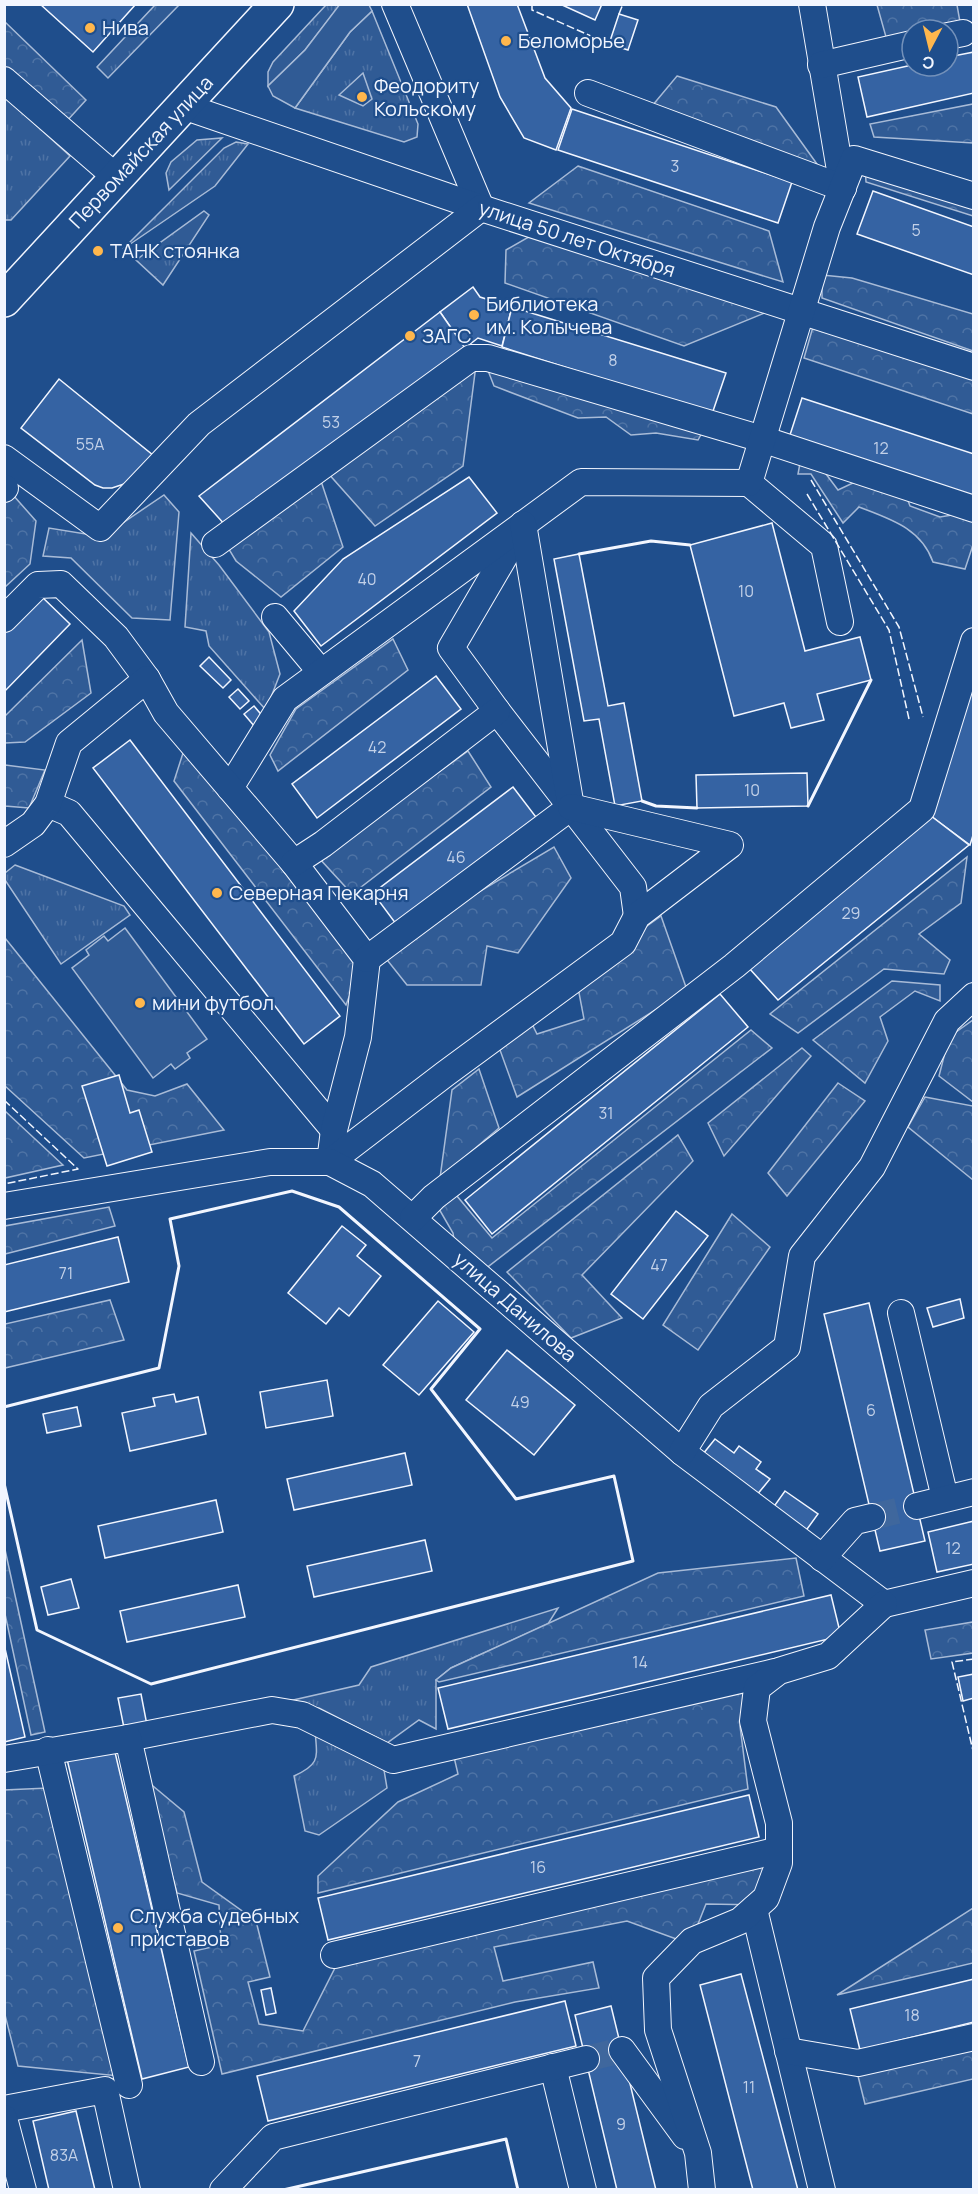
<svg xmlns="http://www.w3.org/2000/svg" width="978" height="2194" font-family="Manrope,sans-serif">
	<defs>
		<pattern id="grass-tufts" width="24" height="20" patternUnits="userSpaceOnUse" patternTransform="scale(1.5)"><rect width="24" height="20" fill="#305b95"/><path d="M3 7l-1-3M5 7V3M7 7l1-3M15 17l-1-3M17 17v-4M19 17l1-3" fill="none" stroke="#4e73a5"/></pattern>
		<pattern id="forest-crowns" width="20" height="18" patternUnits="userSpaceOnUse" patternTransform="scale(1.5)"><rect width="20" height="18" fill="#305b95"/><path d="M2 6a3 3 0 1 1 6 0M12 15a3 3 0 1 1 6 0" fill="none" stroke="#4e73a5"/></pattern>
	</defs>
	<rect width="100%" height="100%" fill="#1f4e8c"/>
	<g fill="url(#grass-tufts)" stroke="#a8bbd7" stroke-width="1.5">
		<polygon points="155,5 179,5 108,78 97,67"/>
		<polygon points="326,5 340,5 305,50 268,86 268,72 273,62"/>
		<polygon points="372,11 418,124 417,137 404,142 295,108 350,32"/>
		<polygon points="4,96 70,156 11,220 5,220"/>
		<polygon points="222,138 169,190 166,173 171,162 197,140"/>
		<polygon points="236,142 248,144 215,186 123,249 224,148"/>
		<polygon points="204,211 209,215 163,285 136,260"/>
		<polygon points="164,495 179,512 170,620 132,618 71,558 43,556 49,528 98,536 124,522"/>
		<polygon points="191,533 219,565 269,632 280,674 266,710 209,646 206,631 185,627"/>
		<polygon points="15,865 124,906 130,915 61,964 5,880 5,873"/>
		<polygon points="558,1608 548,1624 451,1668 436,1680 436,1729 419,1720 387,1743 319,1708 280,1703 359,1685 371,1667"/>
		<path d="M315,1727L383,1764L387,1788L319,1835L305,1831L294,1776C323,1763 316,1756 315,1727Z"/>
	</g>
	<g fill="url(#forest-crowns)" stroke="#a8bbd7" stroke-width="1.5">
		<polygon points="877,5 957,5 960,22 886,37"/>
		<polygon points="4,21 86,100 65,123 5,69"/>
		<polygon points="677,76 776,107 817,164 746,153 647,112"/>
		<polygon points="973,104 973,143 874,137 870,124"/>
		<polygon points="578,166 769,231 783,282 529,203"/>
		<polygon points="865,166 973,201 973,216 866,182"/>
		<polygon points="532,235 767,312 684,346 505,283 506,250"/>
		<polygon points="822,275 852,278 973,314 973,351 822,298"/>
		<polygon points="815,320 973,370 973,414 804,358"/>
		<polygon points="476,365 463,466 375,526 327,472"/>
		<polygon points="487,368 703,431 698,440 656,433 631,435 606,417 578,418 494,386"/>
		<path d="M800,463L823,470L838,490L857,481L907,498L910,506L940,517L958,514L973,522V545L965,569L933,562C921,528 890,519 859,507L843,523L811,474H798Z"/>
		<polygon points="320,478 343,547 281,597 236,561 227,546"/>
		<polygon points="13,495 36,521 30,564 5,587 4,503"/>
		<polygon points="393,639 408,670 278,771 270,755 296,709"/>
		<polygon points="82,640 91,693 25,742 5,743 5,716"/>
		<polygon points="184,750 361,965 346,1005 174,781"/>
		<polygon points="468,751 491,787 352,894 319,858"/>
		<polygon points="5,765 45,770 29,808 5,806"/>
		<polygon points="554,847 571,878 518,953 487,946 481,985 407,985 380,951"/>
		<polygon points="967,857 961,903 919,934 950,960 944,974 884,969 798,1033 770,1014"/>
		<polygon points="661,916 687,990 517,1097 500,1050 531,1022 537,1034 584,1019 576,977"/>
		<polygon points="5,938 127,1090 155,1096 187,1084 224,1130 84,1158 5,1086"/>
		<polygon points="892,981 940,985 940,1001 915,991 880,1017 888,1041 865,1083 813,1040"/>
		<polygon points="973,1020 973,1102 939,1076 949,1037"/>
		<polygon points="751,1030 772,1048 485,1269 455,1246 453,1233 435,1202 472,1184 457,1196 492,1238"/>
		<polygon points="802,1048 811,1056 724,1156 708,1123"/>
		<polygon points="479,1069 499,1128 440,1178 452,1090"/>
		<polygon points="838,1083 865,1101 787,1196 768,1173"/>
		<polygon points="925,1097 973,1106 973,1180 908,1127"/>
		<polygon points="5,1111 63,1165 5,1178"/>
		<polygon points="678,1135 693,1161 582,1275 622,1318 571,1338 507,1272"/>
		<polygon points="109,1207 115,1226 5,1254 5,1226"/>
		<polygon points="732,1214 770,1247 698,1350 663,1325"/>
		<polygon points="110,1300 124,1340 5,1368 5,1324"/>
		<polygon points="4,1545 45,1732 31,1735 5,1614"/>
		<polygon points="796,1558 804,1596 439,1682 436,1680 451,1668 658,1573"/>
		<polygon points="973,1622 973,1653 931,1659 925,1630"/>
		<polygon points="749,1687 740,1726 748,1789 318,1893 318,1876 398,1802 458,1774 454,1757"/>
		<polygon points="147,1781 184,1812 202,1882 256,1921 270,1977 248,1982 259,2024 303,2031 338,1962 764,1866 763,1905 706,1904 690,1944 627,1921 494,1947 503,1981 593,1962 599,1988 515,2002 222,2074 194,1951 221,1945 219,1905 177,1893"/>
		<polygon points="48,1788 119,2076 18,2066 5,2015 4,1790"/>
		<polygon points="973,1908 973,1963 837,1995"/>
		<polygon points="973,2049 973,2079 865,2104 858,2076"/>
	</g>
	<g fill="#305b95" stroke="#a8bbd7" stroke-width="1.5">
		<polygon points="340,4 369,5 372,11 350,32 295,108 273,96 268,86 305,50"/>
		<polygon points="363,73 372,99 363,106 339,95"/>
		<polygon points="125,928 207,1039 187,1053 190,1058 175,1069 171,1064 153,1078 72,968 89,955 86,950 104,936 108,941"/>
	</g>
	<g fill="#3563a3" stroke="#f2f6ff" stroke-width="1.5">
		<polygon points="40,4 136,4 93,52"/>
		<polygon points="467,4 517,4 545,78 571,108 556,150 524,138 500,97"/>
		<polygon points="560,4 602,4 595,20"/>
		<polygon points="619,14 638,20 628,50 609,44"/>
		<polygon points="974,52 974,93 867,117 858,77 912,65 948,66 948,57"/>
		<polygon points="572,109 792,182 778,223 558,150"/>
		<polygon points="873,191 974,227 974,275 857,234"/>
		<polygon points="473,287 480,297 512,307 502,346 478,338 465,348 440,312"/>
		<polygon points="512,307 726,373 712,414 502,347"/>
		<polygon points="440,312 465,348 226,526 199,496"/>
		<polygon points="59,379 159,460 124,484 112,488 103,488 95,485 21,428"/>
		<polygon points="802,398 974,454 974,501 788,441"/>
		<polygon points="469,477 497,513 321,646 294,611 343,559"/>
		<polygon points="772,523 805,651 860,637 871,680 817,694 824,720 791,728 784,703 734,716 690,545"/>
		<polygon points="579,554 608,706 624,703 642,801 615,806 599,719 584,721 554,559"/>
		<polygon points="40,595 70,624 4,692 4,631"/>
		<polygon points="209,657 231,680 223,688 200,666"/>
		<polygon points="436,676 461,709 317,818 292,784"/>
		<polygon points="974,679 974,832 970,845 931,816"/>
		<polygon points="238,689 249,701 240,709 229,697"/>
		<polygon points="254,706 265,719 255,727 244,714"/>
		<polygon points="130,740 340,1016 304,1044 93,768"/>
		<polygon points="807,773 808,806 697,808 696,775"/>
		<polygon points="513,787 539,821 399,928 373,893"/>
		<polygon points="931,816 969,845 778,1000 749,968"/>
		<polygon points="720,994 748,1027 492,1234 465,1200"/>
		<polygon points="119,1075 130,1113 139,1110 152,1152 107,1166 82,1086"/>
		<polygon points="676,1211 708,1236 643,1319 611,1294"/>
		<polygon points="342,1226 366,1245 357,1256 381,1276 349,1316 339,1308 326,1324 288,1293"/>
		<polygon points="118,1237 129,1282 4,1312 4,1265"/>
		<polygon points="960,1299 964,1318 933,1327 927,1308"/>
		<polygon points="438,1301 474,1332 419,1395 383,1365"/>
		<polygon points="869,1303 925,1541 880,1551 824,1314"/>
		<polygon points="507,1350 575,1405 534,1455 466,1400"/>
		<polygon points="327,1380 333,1416 266,1428 260,1392"/>
		<polygon points="174,1394 176,1402 198,1397 206,1434 130,1451 122,1413 155,1406 153,1398"/>
		<polygon points="77,1407 81,1426 47,1433 43,1414"/>
		<polygon points="715,1439 734,1453 739,1446 761,1462 756,1469 770,1479 756,1496 703,1454"/>
		<polygon points="405,1453 412,1485 294,1510 287,1479"/>
		<polygon points="785,1491 818,1514 802,1536 770,1512"/>
		<polygon points="216,1500 223,1532 105,1558 98,1526"/>
		<polygon points="974,1521 974,1564 937,1572 928,1532"/>
		<polygon points="425,1540 432,1571 314,1597 307,1566"/>
		<polygon points="71,1579 79,1608 48,1615 41,1587"/>
		<polygon points="238,1585 245,1617 127,1642 120,1611"/>
		<polygon points="831,1595 841,1636 448,1729 438,1688"/>
		<polygon points="4,1644 25,1737 4,1742"/>
		<polygon points="974,1674 974,1698 963,1701 958,1677"/>
		<polygon points="141,1694 147,1725 124,1728 118,1698"/>
		<polygon points="114,1748 189,2067 142,2079 67,1759"/>
		<polygon points="749,1795 759,1837 328,1940 318,1898"/>
		<polygon points="741,1974 798,2190 753,2190 700,1985"/>
		<polygon points="974,1979 974,2022 860,2050 850,2009"/>
		<polygon points="271,1988 276,2013 266,2015 261,1990"/>
		<polygon points="565,2001 576,2046 268,2121 257,2076"/>
		<polygon points="611,2006 656,2190 617,2190 575,2015"/>
		<polygon points="76,2111 95,2190 49,2190 33,2121"/>
	</g>
	<g fill="none" stroke-linecap="round" stroke-linejoin="round">
		<g stroke="#3f679d" stroke-width="26" stroke-dasharray="26 13" stroke-linecap="butt">
			<polyline points="872,1517 917,1506"/>
			<polyline points="586,2059 622,2050"/>
		</g>
		<defs>
			<g id="minor">
				<polyline points="395,4 481,208"/>
				<polyline points="812,4 843,188"/>
				<polyline points="948,36 963,33"/>
				<polyline points="821,65 912,44"/>
				<polyline points="4,80 117,178"/>
				<polyline points="588,93 843,188"/>
				<polyline points="183,106 481,208 974,367"/>
				<polyline points="4,458 100,528 199,424 481,208"/>
				<polyline points="749,483 824,546 840,622"/>
				<polyline points="4,489 5,488"/>
				<polyline points="517,535 451,648 497,711 633,887 637,916"/>
				<polyline points="215,544 471,358 488,358 762,439 974,509"/>
				<polyline points="275,617 321,672"/>
				<polyline points="4,619 38,585 61,584 116,637 147,679"/>
				<polyline points="230,788 285,699 581,482 749,483 827,227 854,159 974,196"/>
				<polyline points="48,804 69,813 334,1130"/>
				<polyline points="4,844 33,824 48,804 69,743 147,679 166,713 294,863 367,959 358,1037 334,1130 330,1162"/>
				<polyline points="294,863 323,844 497,711"/>
				<polyline points="367,959 571,807 523,524"/>
				<polyline points="330,1162 445,1074 623,943 637,916 730,845 571,807"/>
				<polyline points="4,1206 270,1162 330,1162 372,1184 682,1452 884,1604 974,1583"/>
				<polyline points="413,1218 434,1197 734,966 922,809 974,641"/>
				<polyline points="901,1313 945,1498"/>
				<polyline points="682,1452 711,1406 787,1347 802,1256 872,1167 947,1021 974,996"/>
				<polyline points="917,1506 974,1492"/>
				<polyline points="822,1558 855,1521 872,1517"/>
				<polyline points="128,1738 272,1710 302,1715 393,1760 775,1672"/>
				<polyline points="48,1750 129,2085"/>
				<polyline points="4,1759 128,1738 201,2062"/>
				<polyline points="754,1909 822,2190"/>
				<polyline points="334,1955 779,1850"/>
				<polyline points="622,2050 685,2136"/>
				<polyline points="788,2051 858,2063 974,2037"/>
				<polyline points="553,2067 583,2190"/>
				<polyline points="4,2109 105,2090 127,2190"/>
				<polyline points="4,2118 23,2190"/>
				<polyline points="223,2190 273,2137 586,2059"/>
				<polyline points="702,2190 698,2153 658,2030 656,1978 692,1941 740,1921 766,1898 779,1863 779,1823 753,1721 757,1688 779,1671 828,1656 884,1604"/>
			</g>
			<polyline id="major" points="4,300 277,4"/>
		</defs>
		<use href="#minor" stroke="#f2f6ff" stroke-width="28"/>
		<use href="#major" stroke="#f2f6ff" stroke-width="36"/>
		<use href="#minor" stroke="#1f4e8c" stroke-width="26"/>
		<use href="#major" stroke="#1f4e8c" stroke-width="33"/>
		<g stroke="#f2f6ff" stroke-width="1.5" stroke-dasharray="8 3" stroke-linecap="butt">
			<polyline points="532,4 532,10 609,44"/>
			<polyline points="619,14 623,4"/>
			<polyline points="811,480 899,627 923,717"/>
			<polyline points="807,494 889,630 909,719"/>
			<polyline points="4,1100 78,1169 4,1184"/>
			<polyline points="974,1659 952,1662 974,1755"/>
		</g>
		<g stroke="#f2f6ff" stroke-width="3">
			<polyline points="579,554 651,541 690,545"/>
			<polyline points="642,801 656,806 697,808"/>
			<polyline points="808,806 871,680"/>
			<polyline points="4,1407 159,1368 179,1266 170,1219 292,1191 339,1207 480,1329 431,1389 516,1499 614,1476 633,1561 151,1684 37,1630 4,1483"/>
			<polyline points="283,2190 506,2139 518,2190"/>
		</g>
	</g>
	<g fill="#ffb74d" stroke="#1f4e8c" stroke-width="2">
		<circle cx="90" cy="28" r="6"/>
		<circle cx="506" cy="41" r="6"/>
		<circle cx="362" cy="97" r="6"/>
		<circle cx="98" cy="251" r="6"/>
		<circle cx="474" cy="315" r="6"/>
		<circle cx="410" cy="336" r="6"/>
		<circle cx="217" cy="893" r="6"/>
		<circle cx="140" cy="1003" r="6"/>
		<circle cx="118" cy="1928" r="6"/>
	</g>
	<g text-anchor="middle" stroke-width="4.5" stroke-linejoin="round" paint-order="stroke">
		<g font-size="16" fill="#c3d1e8">
			<text x="675" y="172">3</text>
			<text x="916" y="236">5</text>
			<text x="613" y="366">8</text>
			<text x="331" y="428">53</text>
			<text x="90" y="450">55А</text>
			<text x="881" y="454">12</text>
			<text x="367" y="585">40</text>
			<text x="746" y="597">10</text>
			<text x="377" y="753">42</text>
			<text x="752" y="796">10</text>
			<text x="456" y="863">46</text>
			<text x="851" y="919">29</text>
			<text x="606" y="1119">31</text>
			<text x="659" y="1271">47</text>
			<text x="66" y="1279">71</text>
			<text x="520" y="1408">49</text>
			<text x="871" y="1416">6</text>
			<text x="953" y="1554">12</text>
			<text x="640" y="1668">14</text>
			<text x="538" y="1873">16</text>
			<text x="912" y="2021">18</text>
			<text x="417" y="2067">7</text>
			<text x="749" y="2093">11</text>
			<text x="621" y="2130">9</text>
			<text x="64" y="2161">83А</text>
		</g>
		<g font-size="20" fill="#f2f6ff" stroke="#1f4e8c" text-anchor="start">
			<text x="102" y="35">Нива</text>
			<text x="518" y="48">Беломорье</text>
			<text x="374" y="93">Феодориту<tspan x="374" dy="23">Кольскому</tspan></text>
			<text x="110" y="258">ТАНК стоянка</text>
			<text x="486" y="311">Библиотека<tspan x="486" dy="23">им. Колычева</tspan></text>
			<text x="422" y="343">ЗАГС</text>
			<text x="229" y="900">Северная Пекарня</text>
			<text x="152" y="1010">мини футбол</text>
			<text x="130" y="1923">Служба судебных<tspan x="130" dy="23">приставов</tspan></text>
		</g>
		<g font-size="20" fill="#f2f6ff" stroke="#1f4e8c">
			<text transform="translate(141 152) rotate(-47)" y="7">Первомайская улица</text>
			<text transform="translate(577 239) rotate(18)" y="7">улица 50 лет Октября</text>
			<text transform="translate(515 1307) rotate(41)" y="7">улица Данилова</text>
		</g>
	</g>
	<rect width="978" height="2194" fill="none" stroke="#f2f6ff" stroke-width="12"/>
	<g transform="translate(930 48) rotate(187)"><circle r="28" fill="#1f4e8c" stroke="#7391ba" stroke-width="1.5"/>
	<path d="M0-4.5L10 22L0 15L-10 22Z" fill="#ffb74d"/>
	<text y="-9" font-size="16" font-weight="bold" text-anchor="middle" fill="#f2f6ff">С</text>
	</g>
</svg>
